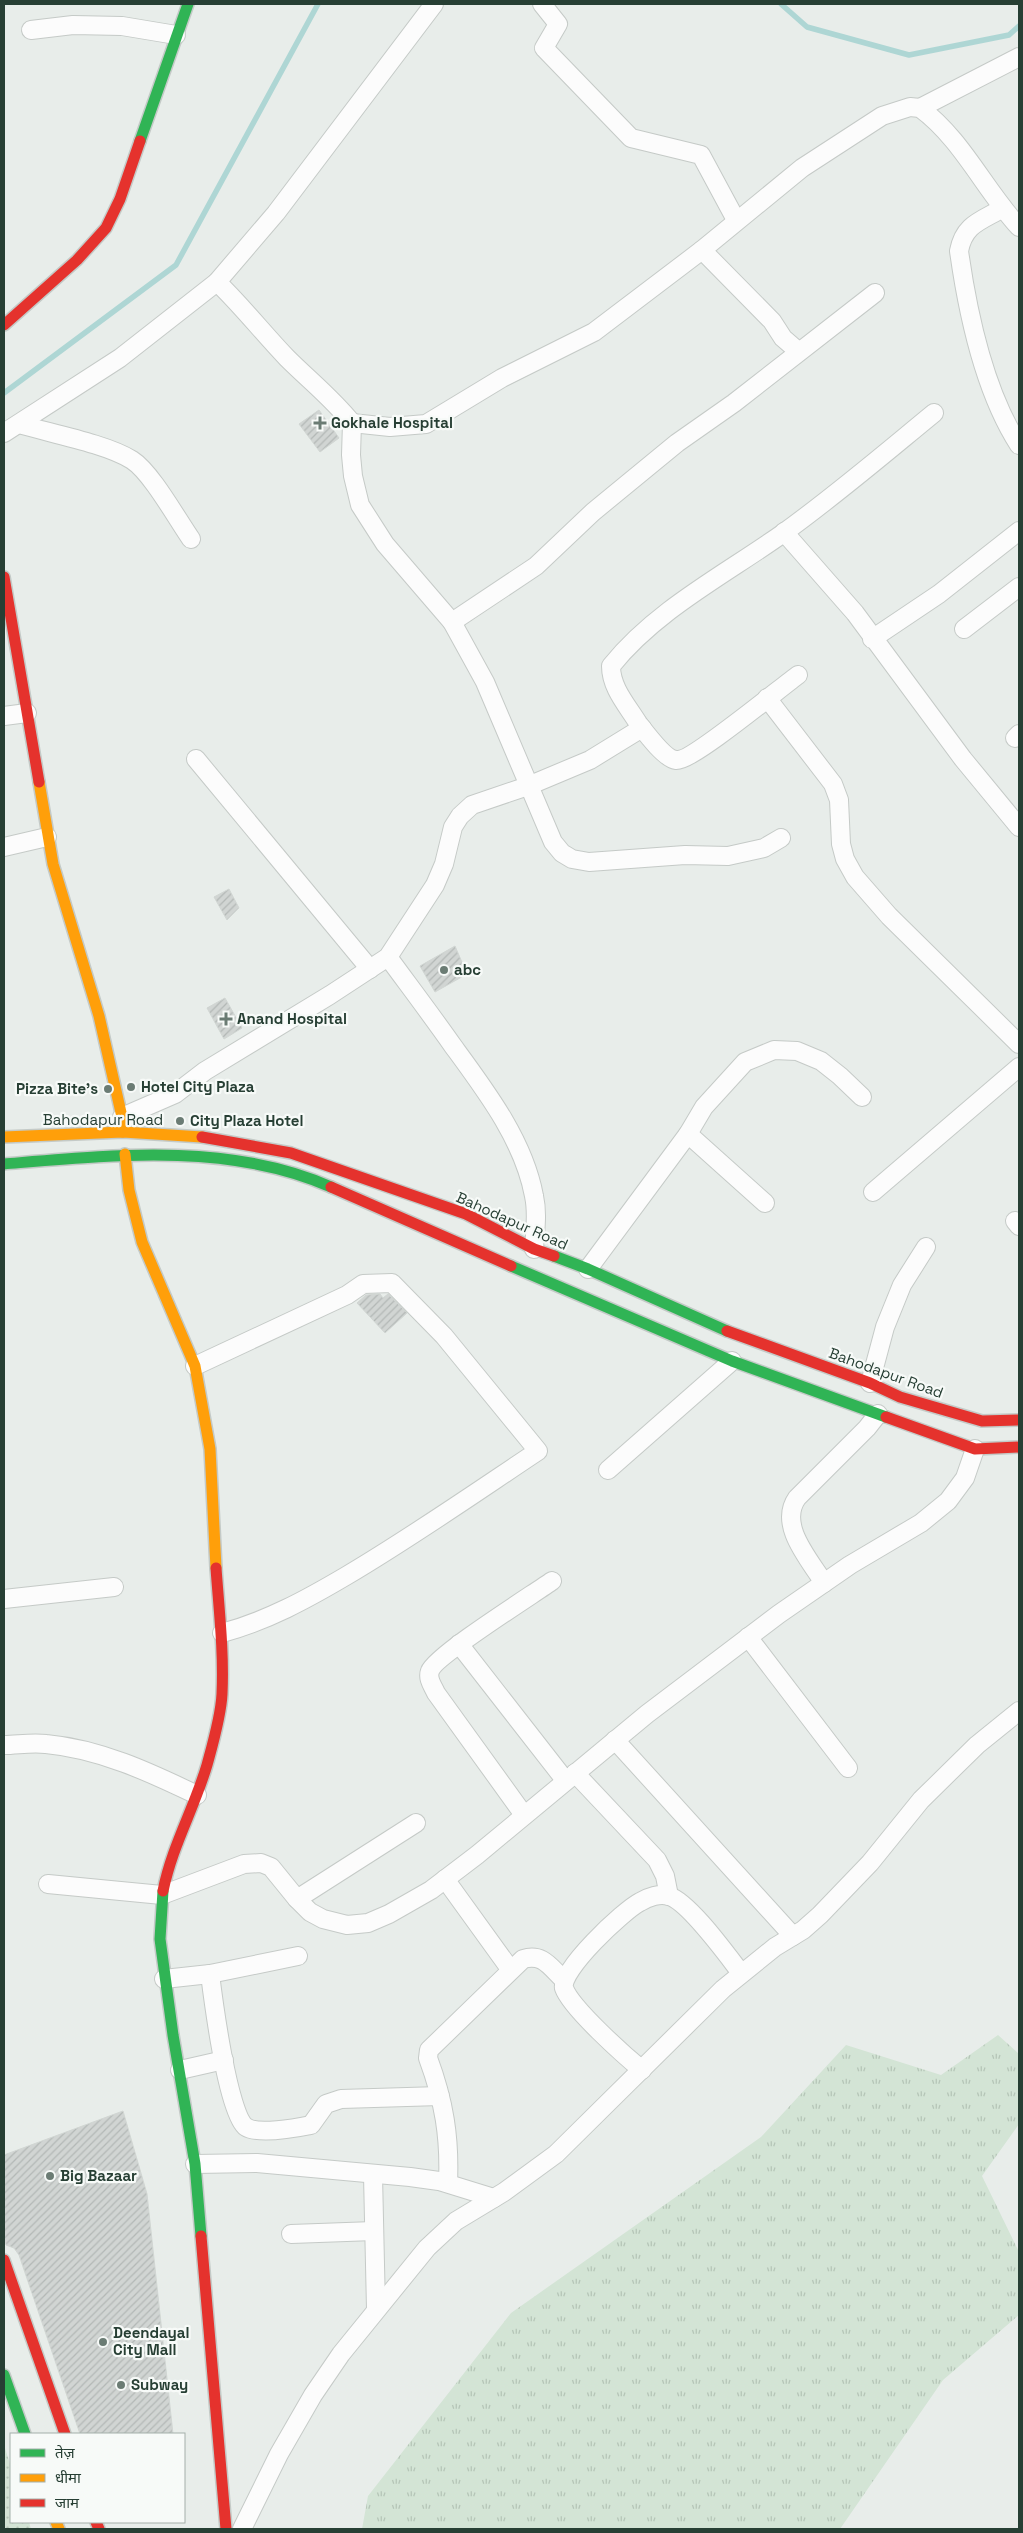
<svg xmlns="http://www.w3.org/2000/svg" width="1023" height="2533" font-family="'Space Grotesk','Noto Sans Devanagari',sans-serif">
	<defs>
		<pattern id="grass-tufts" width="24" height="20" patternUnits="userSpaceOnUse" patternTransform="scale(1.25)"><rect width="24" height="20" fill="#d3e4d5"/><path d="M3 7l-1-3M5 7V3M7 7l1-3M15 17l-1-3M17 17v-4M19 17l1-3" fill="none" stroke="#b5c5b7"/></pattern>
		<pattern id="park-dots" width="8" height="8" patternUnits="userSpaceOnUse" patternTransform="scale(1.25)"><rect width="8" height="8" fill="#d3e4d5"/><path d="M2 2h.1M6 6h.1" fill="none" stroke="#b5c5b7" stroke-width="1.8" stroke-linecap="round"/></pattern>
		<pattern id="building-hatch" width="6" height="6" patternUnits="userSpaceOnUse" patternTransform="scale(1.25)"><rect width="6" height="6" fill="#d1d5d3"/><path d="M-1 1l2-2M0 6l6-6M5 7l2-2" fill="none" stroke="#b3b8b6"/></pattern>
	</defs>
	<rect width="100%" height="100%" fill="#e8edea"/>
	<polygon fill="url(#grass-tufts)" points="998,2035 1019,2054 1019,2124 982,2176 1019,2252 1019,2315 943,2380 840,2529 362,2529 368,2496 511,2313 761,2137 846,2045 941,2075"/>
	<polygon fill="url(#park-dots)" points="4,2445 11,2467 11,2522 29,2522 31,2529 4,2529"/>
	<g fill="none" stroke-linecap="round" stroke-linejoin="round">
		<g stroke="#aed6d4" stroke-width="5.5">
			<polyline points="781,4 807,27 909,55 1009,35 1019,26"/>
			<polyline points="4,393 176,265 318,4"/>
		</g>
	</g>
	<g fill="url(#building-hatch)" stroke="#d1d6d3">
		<polygon points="319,410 339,438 320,452 299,424"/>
		<polygon points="229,889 239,908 227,920 214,897"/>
		<polygon points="455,946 467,974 435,992 420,966"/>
		<polygon points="225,998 242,1028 224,1039 207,1008"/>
		<polygon points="380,1294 383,1298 388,1294 407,1313 385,1333 357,1303 366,1295"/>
		<polygon points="123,2111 147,2194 173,2434 80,2434 19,2255 14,2248 6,2245 4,2235 4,2155"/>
	</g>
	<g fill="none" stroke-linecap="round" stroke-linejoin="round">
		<defs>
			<g id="street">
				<polyline points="542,4 558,24 544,48 631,138 701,155 736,220"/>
				<polyline points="31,30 73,25 122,26 176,35"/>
				<polyline points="920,108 1019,57"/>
				<path d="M1003,208C981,221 964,224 959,251C968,315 984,391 1019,445"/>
				<polyline points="702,250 772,321 783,338 798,351"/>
				<path d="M217,282C242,306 263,333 287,358C309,380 333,399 352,423L351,455L353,476L360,505L385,544L452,622L485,682L553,842L562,853L572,859L589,862L685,855L728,856L764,848L781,838"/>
				<path d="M352,423L390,427L426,424L502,378L594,332L702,250L802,168L882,116L910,107L920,108C962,139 984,189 1019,227"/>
				<path d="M19,424C49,433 107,444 132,460C151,472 177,519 191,539"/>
				<polyline points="4,433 120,358 217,282 276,213 434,4"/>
				<polyline points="784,532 855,613 963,759 1019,827"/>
				<polyline points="452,622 536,566 593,512 677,443 734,403 875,293"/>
				<polyline points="964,629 1019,587"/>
				<polyline points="872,639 939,594 1019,531"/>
				<path d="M798,675C780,688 691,762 676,760C665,759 645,732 638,723C627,705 611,688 611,666C656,610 724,575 782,534C835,496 884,454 934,413"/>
				<polyline points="767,698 833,784 839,800 841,844 845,859 855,877 889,916 1019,1044"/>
				<polyline points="4,716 27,713"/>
				<polyline points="1015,738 1019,734"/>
				<polyline points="196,759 370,969"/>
				<polyline points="4,847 47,837"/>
				<path d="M388,957C410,987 432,1016 453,1046C486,1091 524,1141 534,1196C538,1214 535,1231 534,1249"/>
				<polyline points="122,1117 175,1094 205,1071 330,995 388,957 435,885 444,864 453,827 460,816 472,805 528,786 590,760 642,728"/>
				<polyline points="688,1134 765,1203"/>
				<polyline points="873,1192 1019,1067"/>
				<polyline points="1015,1221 1019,1226"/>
				<polyline points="588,1269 688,1134 704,1107 745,1062 774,1050 797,1051 821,1061 840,1076 862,1097"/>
				<path d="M195,1366L347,1295L363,1284L392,1283L444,1336L538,1451C475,1493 412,1537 346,1576C307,1599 267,1621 222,1633"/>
				<polyline points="870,1383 885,1327 902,1285 926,1247"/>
				<polyline points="608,1470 732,1361"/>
				<path d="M824,1583C809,1559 778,1525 797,1498L867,1428L878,1414"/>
				<polyline points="4,1599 114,1587"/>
				<polyline points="748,1637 848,1768"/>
				<polyline points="459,1644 565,1780"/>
				<polyline points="615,1740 793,1936"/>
				<path d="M4,1745C17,1745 32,1742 46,1744C100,1749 149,1772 197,1795"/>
				<polyline points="575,1773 657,1860 665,1876 669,1896"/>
				<path d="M524,1815L436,1693C433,1686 427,1679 430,1671C435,1656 532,1595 552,1581"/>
				<polyline points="445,1879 510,1969"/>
				<polyline points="48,1884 162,1895 244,1864 261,1863 271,1867 297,1899 310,1912 323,1919 347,1925 368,1923 389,1914 431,1890 477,1855 647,1714 779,1614 850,1565 921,1523 948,1501 965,1478 975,1449"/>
				<polyline points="297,1899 416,1823"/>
				<path d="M210,1974C213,1998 228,2115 246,2127C258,2135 296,2128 311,2125L326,2104L341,2099L440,2096"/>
				<polyline points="164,1979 210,1974 298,1956"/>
				<polyline points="180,2070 224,2060"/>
				<path d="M642,2070C625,2056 571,2008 564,1988C559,1971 624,1910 640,1902C648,1897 660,1893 669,1896C689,1902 727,1955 741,1973"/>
				<polyline points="195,2164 257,2163 410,2177 439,2181 494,2198"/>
				<polyline points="373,2175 376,2309"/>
				<path d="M448,2183C450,2137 444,2101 428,2058L429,2050L523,1959C543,1953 550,1967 564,1980"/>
				<polyline points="291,2234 374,2231"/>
				<polyline points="242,2529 279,2454 313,2395 341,2354 427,2248 456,2221 504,2192 556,2154 723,1989 775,1947 803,1930 820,1915 870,1863 921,1800 977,1745 1019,1711"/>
			</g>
			<g id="fast">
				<polyline points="140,141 188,4"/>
				<path d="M4,1164C111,1155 230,1142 331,1187"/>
				<polyline points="554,1256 588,1269 727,1331"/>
				<polyline points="511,1266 732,1361 886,1417"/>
				<polyline points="163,1891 160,1939 173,2035 195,2164 201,2236"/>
				<polyline points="4,2375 25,2434"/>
			</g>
			<g id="slow">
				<polyline points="39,782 53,864 99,1016 122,1117 123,1132"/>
				<polyline points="4,1137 123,1132 202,1137"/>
				<polyline points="125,1154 129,1190 142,1242 195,1366 210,1449 216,1568"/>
				<polyline points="56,2522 59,2529"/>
			</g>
			<g id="jam">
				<polyline points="4,325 77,260 106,228 120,199 140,141"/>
				<polyline points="4,577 39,782"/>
				<polyline points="202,1137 291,1153 466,1214 534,1249 554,1256"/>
				<polyline points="331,1187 511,1266"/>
				<polyline points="727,1331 870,1383 900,1397 982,1421 1019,1420"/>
				<polyline points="886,1417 975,1449 1019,1447"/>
				<path d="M163,1891C172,1846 194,1809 207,1765C213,1743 221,1716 222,1694C224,1652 219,1610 216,1568"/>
				<polyline points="201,2236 226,2529"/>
				<polyline points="4,2260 65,2434"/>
				<polyline points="96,2522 99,2529"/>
			</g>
		</defs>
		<use href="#street" stroke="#c5cac7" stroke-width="20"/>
		<use href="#fast" stroke="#c4cac7" stroke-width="14"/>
		<use href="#slow" stroke="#c4cac7" stroke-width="14"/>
		<use href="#jam" stroke="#c4cac7" stroke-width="14"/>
		<use href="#street" stroke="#fcfcfc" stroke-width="18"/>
		<use href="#fast" stroke="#30b455" stroke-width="11"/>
		<use href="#slow" stroke="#ff9f0a" stroke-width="11"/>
		<use href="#jam" stroke="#e5322d" stroke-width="11"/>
	</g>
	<g fill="#6b7c74" stroke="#f7faf8" stroke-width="2">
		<path d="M317.5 415.5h5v5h5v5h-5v5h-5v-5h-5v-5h5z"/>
		<circle cx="444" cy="970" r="5"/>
		<path d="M223.5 1011.5h5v5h5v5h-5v5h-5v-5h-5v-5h5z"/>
		<circle cx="131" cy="1087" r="5"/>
		<circle cx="108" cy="1089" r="5"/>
		<circle cx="180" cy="1121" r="5"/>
		<circle cx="50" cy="2176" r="5"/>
		<circle cx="103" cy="2342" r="5"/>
		<circle cx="121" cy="2385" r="5"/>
	</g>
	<g text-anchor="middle" stroke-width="4.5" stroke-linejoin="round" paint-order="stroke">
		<g font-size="15" font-weight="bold" fill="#273f34" stroke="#f7faf8" text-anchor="start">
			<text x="331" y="428">Gokhale Hospital</text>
			<text x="454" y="975">abc</text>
			<text x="237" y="1024">Anand Hospital</text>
			<text x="141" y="1092">Hotel City Plaza</text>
			<text x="98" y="1094" text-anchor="end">Pizza Bite's</text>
			<text x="190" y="1126">City Plaza Hotel</text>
			<text x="60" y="2181">Big Bazaar</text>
			<text x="113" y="2338">Deendayal<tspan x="113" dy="17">City Mall</tspan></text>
			<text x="131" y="2390">Subway</text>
		</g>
		<g font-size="15" fill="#273f34" stroke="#f7faf8">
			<text x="103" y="1125">Bahodapur Road</text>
			<text transform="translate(512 1221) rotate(24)" y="5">Bahodapur Road</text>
			<text transform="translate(886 1373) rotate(20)" y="5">Bahodapur Road</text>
		</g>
	</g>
	<rect width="1023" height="2533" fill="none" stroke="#273f34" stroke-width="10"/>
	<rect x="10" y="2433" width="175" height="90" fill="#f7faf8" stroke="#a4afaa"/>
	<rect x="20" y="2449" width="25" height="8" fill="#30b455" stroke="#a4afaa"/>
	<text x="55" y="2458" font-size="15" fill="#273f34">तेज़</text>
	<rect x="20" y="2474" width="25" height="8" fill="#ff9f0a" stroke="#a4afaa"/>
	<text x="55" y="2483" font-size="15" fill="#273f34">धीमा</text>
	<rect x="20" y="2499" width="25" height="8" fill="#e5322d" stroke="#a4afaa"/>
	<text x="55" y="2508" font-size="15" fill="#273f34">जाम</text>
</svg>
